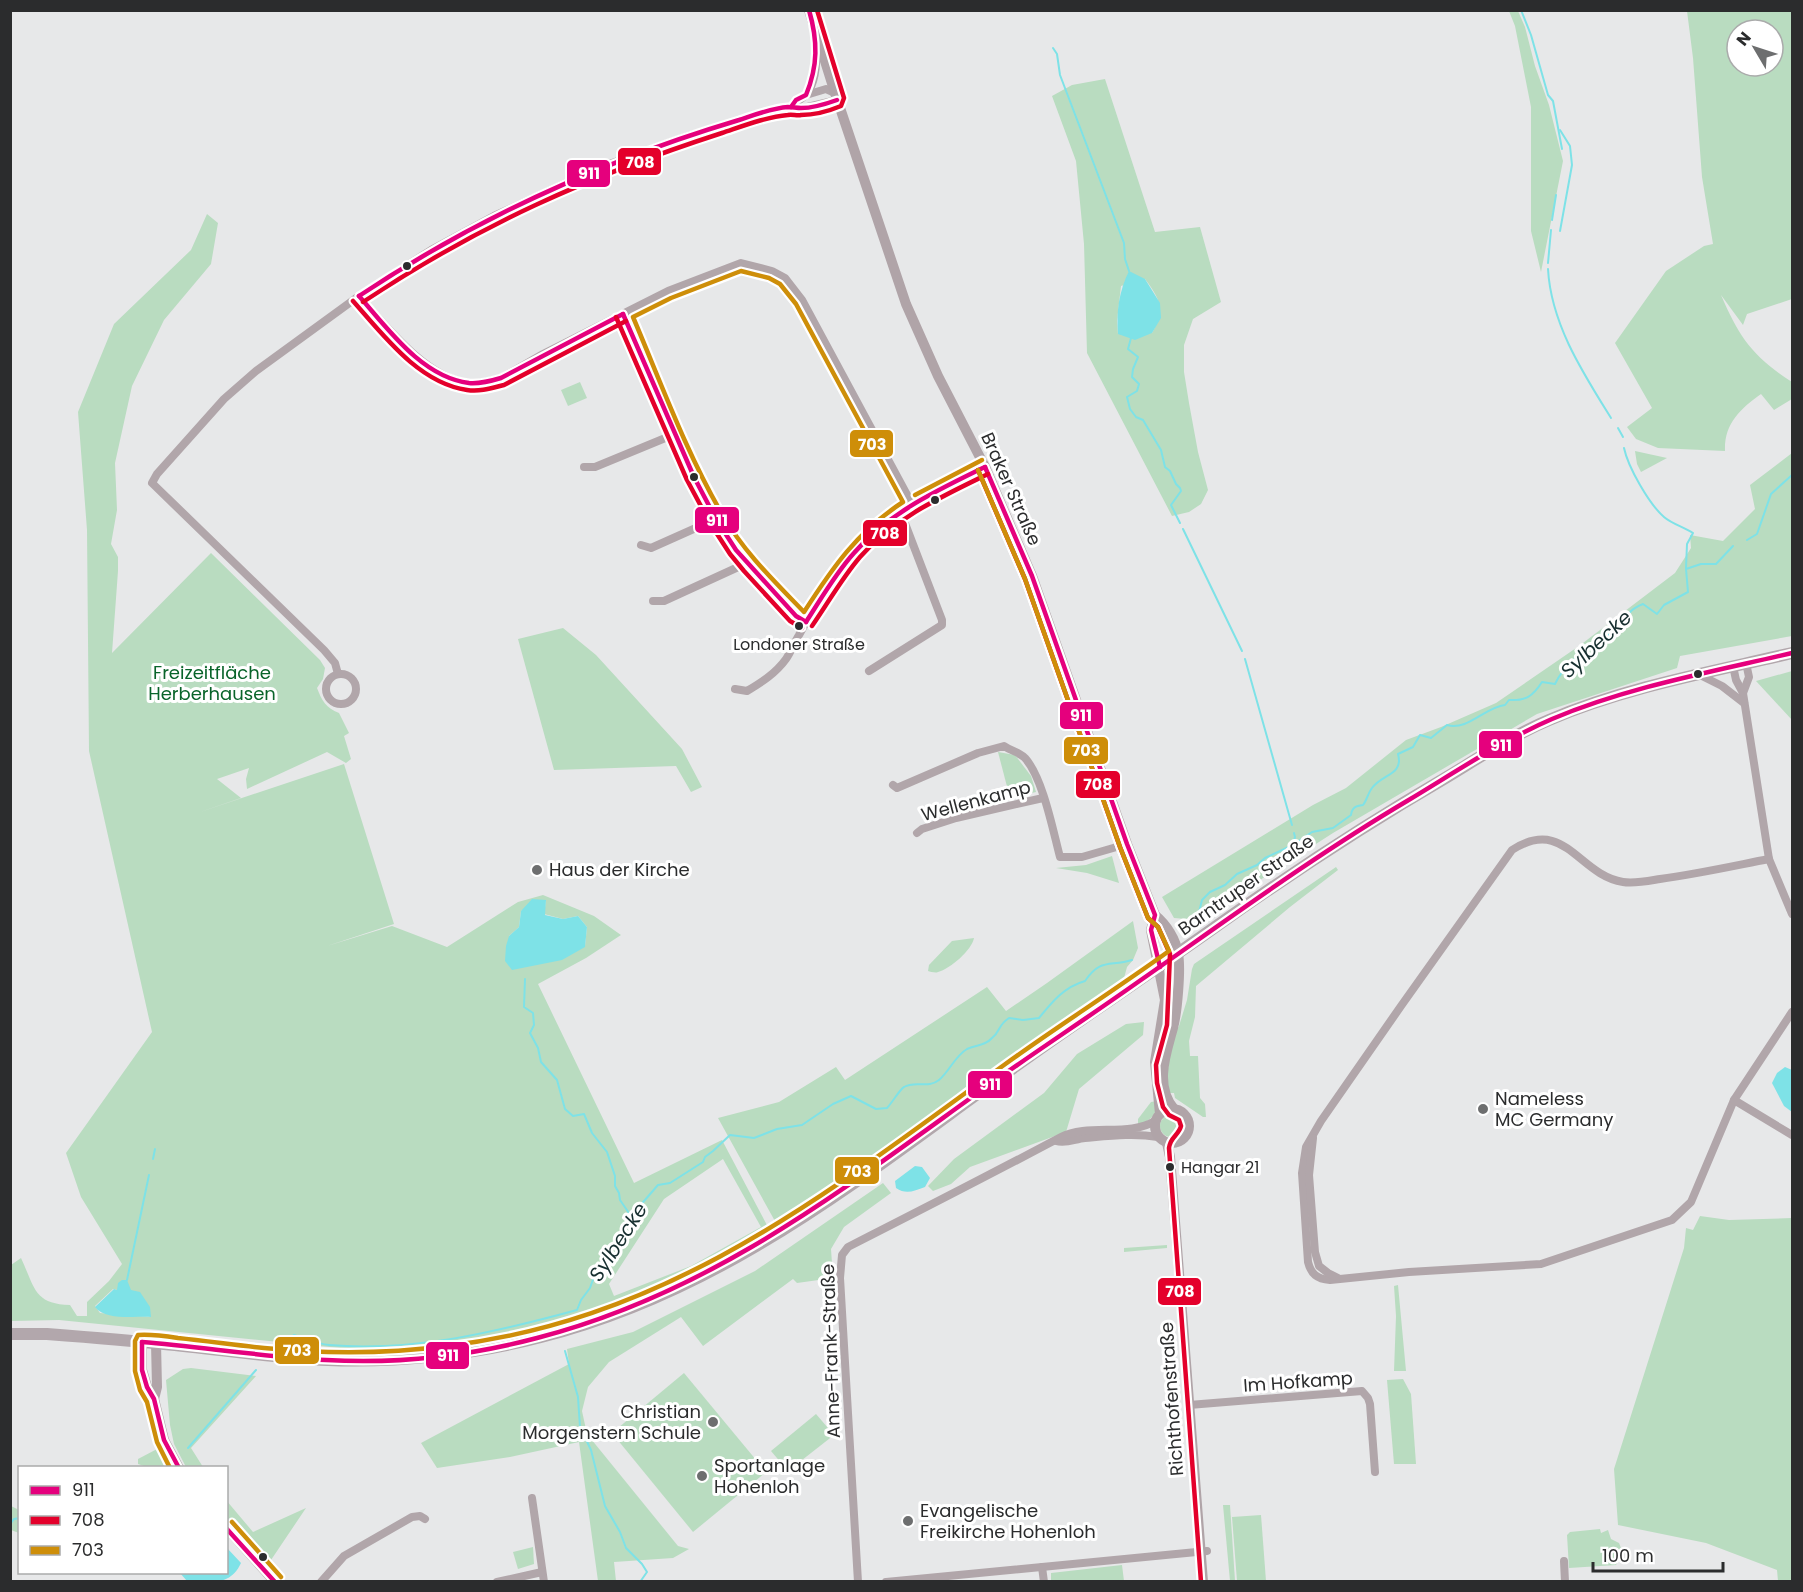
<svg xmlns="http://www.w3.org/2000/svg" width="1803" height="1592" font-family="Poppins,sans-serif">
	<rect width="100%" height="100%" fill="#e7e8e9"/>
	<g fill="#b9dcc0" fill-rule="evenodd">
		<polygon points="1509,11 1518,11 1525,27 1535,66 1549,105 1563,161 1541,272 1531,231 1531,107 1515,26"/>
		<path d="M1687,11H1792V299L1747,314L1743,325L1721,295C1739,337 1753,357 1792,382V399L1774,410L1761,394C1740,409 1724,424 1725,451L1658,448L1636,439L1627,427L1652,408L1615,343L1666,271L1704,246L1713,244L1702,177L1693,58ZM1737,30H1773V66H1737Z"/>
		<path d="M1105,79L1155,232L1200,227L1221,302L1193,319L1184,345V372L1189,403L1198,452L1208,490L1201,504L1189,512L1172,516L1087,353L1084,244L1076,161L1052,96L1072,85ZM1145,279C1161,300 1165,310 1152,333L1118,334L1117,321L1121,286Z"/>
		<path d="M207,214L218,223L211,264L164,320L132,386L115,463L117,510L111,544L118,557V571L112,653L211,553L320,660L325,668L323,679L317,688C322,701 326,708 339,713L349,733L344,736L351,759L346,763L327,752L247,789L246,779L249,768L217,779L241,798L197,813L344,764L394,924L327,946L392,926L447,947L518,902L543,895L594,916L621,935L586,958L538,984L634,1183L722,1140L769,1229L707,1266L606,1307L541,1327L451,1343L350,1349L59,1320L11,1321V1265L21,1258C35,1288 34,1304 70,1305L77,1316H87V1302L109,1281L122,1264L81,1197L66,1153L152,1032L89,751L87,530L78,412L114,324L191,250ZM546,901L544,914L563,919L578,916L587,927L585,946L509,936L519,927L521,911ZM723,1159L761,1227L691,1266L614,1296L609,1284L664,1199ZM113,1289L117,1290L151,1317L100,1313L95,1306Z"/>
		<polygon points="580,382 587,398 568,406 561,390"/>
		<polygon points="1635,451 1667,458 1641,472 1637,464"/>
		<polygon points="1792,453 1792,636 1680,656 1677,668 1537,714 1333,833 1198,920 1174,918 1162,897 1313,805 1346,788 1406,740 1441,727 1496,703 1579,646 1675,573 1691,548 1690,535 1723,541 1755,509 1750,485"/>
		<polygon points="563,628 596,655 682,749 702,787 691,792 676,766 554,770 518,639"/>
		<polygon points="1792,671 1792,720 1756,681"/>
		<polygon points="998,752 1015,755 1031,776 1036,792 1010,798"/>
		<polygon points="1112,856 1119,883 1087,873 1056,868 1086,865"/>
		<polygon points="1336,867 1338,870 1290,907 1196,986 1195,1017 1189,1041 1190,1056 1198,1056 1200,1098 1205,1104 1206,1117 1203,1117 1175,1098 1174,1093 1168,1093 1166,1083 1172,1039 1179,1026 1187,1000 1192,969 1194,964"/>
		<polygon points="1133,921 1138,948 1133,960 1127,967 1123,982 776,1223 718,1118 779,1102 836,1067 845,1080 987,987 1006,1011 1047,983"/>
		<path d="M974,938C972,950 950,969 938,972C937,973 930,972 928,971L929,965L952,941Z"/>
		<polygon points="1144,1022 1143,1035 1079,1089 1066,1132 970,1167 951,1184 933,1191 928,1186 954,1159 1044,1093 1077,1054 1126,1024"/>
		<path d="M1157,1101C1156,1116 1151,1120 1138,1125V1119L1151,1102Z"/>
		<circle cx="1171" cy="1126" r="11"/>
		<polygon points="883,1183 891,1193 844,1227 831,1249 833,1278 797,1283 793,1279 703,1346 681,1317 609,1362 588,1387 582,1411 587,1434 678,1546 689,1549 673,1558 614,1562 616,1581 598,1581 579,1442 510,1457 437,1468 421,1443 569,1364 567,1349 633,1332 755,1271"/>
		<polygon points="1700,1216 1729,1220 1792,1218 1792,1581 1778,1581 1777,1570 1706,1543 1618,1525 1614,1469 1684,1248 1686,1228 1693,1230"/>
		<polygon points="1167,1245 1167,1248 1124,1252 1124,1248"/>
		<polygon points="1398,1285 1406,1371 1394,1371 1396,1316 1394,1286"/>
		<polygon points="191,1368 256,1376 191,1448 203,1467 186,1467 174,1444 170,1425 166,1380 183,1369"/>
		<polygon points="684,1373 766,1472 693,1532 612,1433"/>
		<polygon points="1403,1379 1411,1394 1416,1464 1394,1464 1387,1380"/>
		<polygon points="816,1414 834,1435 788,1471 771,1451"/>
		<polygon points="159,1448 169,1467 147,1467 138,1464 138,1459"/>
		<polygon points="226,1500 253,1532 306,1508 271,1560 258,1547 255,1551 227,1518"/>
		<polygon points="1223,1505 1230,1505 1235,1581 1230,1581"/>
		<polygon points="11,1506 19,1510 19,1533 11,1530"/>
		<polygon points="1261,1515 1266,1581 1237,1581 1232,1517"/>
		<polygon points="1600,1529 1601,1533 1608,1530 1611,1539 1619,1543 1623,1553 1616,1565 1569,1568 1567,1535 1570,1532"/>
		<polygon points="533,1547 534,1564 518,1569 513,1552"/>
		<polygon points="1122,1565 1124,1581 1051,1581 1051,1573"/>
	</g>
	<g fill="#7ee2e7">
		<path d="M1129,271L1145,279L1160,303L1161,318L1152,333L1135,340L1118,334C1116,312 1119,291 1129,271Z"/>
		<polygon points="532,899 546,900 545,915 563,919 578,916 587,927 585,947 562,960 512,970 505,961 506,946 509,936 519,927 521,911"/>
		<polygon points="1785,1067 1792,1070 1792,1112 1784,1106 1772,1083 1777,1073"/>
		<path d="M915,1166L922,1167L930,1178L925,1187C914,1191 906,1195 896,1188L895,1181Z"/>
		<path d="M122,1280H127L131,1290L140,1292L150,1307L151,1317C134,1316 106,1321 95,1307L114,1289L117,1290L118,1283Z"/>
		<path d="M227,1548L241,1563C230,1587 209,1582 187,1581L180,1573L226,1572Z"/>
	</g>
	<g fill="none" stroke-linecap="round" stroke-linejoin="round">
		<g stroke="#7ee2e7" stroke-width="2">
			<polyline points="1521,10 1531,35 1548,95 1553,101 1562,149"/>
			<polyline points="1053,48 1057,54 1060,75 1124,243 1125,259 1129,271"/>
			<polyline points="1552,220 1556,195"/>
			<polyline points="1560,231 1572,165 1570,146 1560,130"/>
			<polyline points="1548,263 1551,230"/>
			<path d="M1548,269C1551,324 1583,373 1611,418"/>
			<polyline points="1131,338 1128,349 1138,357 1133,369 1132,377 1139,384 1137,391 1127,397 1130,409 1136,417 1143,420 1161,450 1165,467 1170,471 1176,484 1180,488 1181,491 1171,505 1180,523"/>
			<polyline points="1618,428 1623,437"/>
			<path d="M1624,448C1628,467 1649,504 1664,517C1672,524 1684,527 1693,533L1687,544L1686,568"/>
			<polyline points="1183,529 1242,651"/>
			<polyline points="1747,540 1757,534 1771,494 1792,475"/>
			<polyline points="1245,659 1292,825"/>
			<polyline points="1293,844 1295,837 1294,833"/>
			<path d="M1193,919L1199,912L1202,900L1210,892L1225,885L1237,874L1257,865L1265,858L1293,845L1312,832L1333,828L1351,815C1352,807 1356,806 1363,805C1367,800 1368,793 1372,788C1382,774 1404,775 1398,754L1413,747L1420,735L1431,738L1447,725C1468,731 1485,707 1505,705L1509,700C1526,701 1533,696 1542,682L1555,684C1567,658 1595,645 1617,629C1630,619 1623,612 1643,604L1657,614L1664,605L1688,592L1686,569L1701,564H1716L1733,546"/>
			<polyline points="525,979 524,1007 533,1013 534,1025 530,1033 538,1048 541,1062 557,1080 565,1109 573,1116 584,1114 592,1133 607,1152 615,1176 615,1186 619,1193 620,1200 631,1216"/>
			<polyline points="153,1159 155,1149"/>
			<polyline points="127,1280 149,1175"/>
			<path d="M282,1345L287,1339L294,1335C305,1338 317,1344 329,1345C414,1352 496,1332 577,1310L581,1300L590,1288L596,1271L631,1216L658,1185L670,1183L703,1162L705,1157L713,1151L730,1135L754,1138L777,1129L802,1125L833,1104L851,1096L876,1109L887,1108C892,1103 900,1089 904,1087C915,1080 928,1089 939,1080C949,1072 955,1056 967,1049C976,1045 985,1046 992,1038C1001,1031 997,1026 1009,1018L1023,1020L1039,1018C1052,1002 1064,987 1085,981C1101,958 1109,967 1132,960"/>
			<polyline points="565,1351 578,1397 580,1427 591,1450 605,1506 620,1532 626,1548 642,1564 647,1572 640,1582"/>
			<polyline points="188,1448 256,1370"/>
			<polyline points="10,1529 11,1523 14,1519 20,1518"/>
		</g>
		<g stroke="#b1a6aa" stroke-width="8">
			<polyline points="806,95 826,89 835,93"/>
			<path d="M791,107C795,102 802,99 806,95C817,82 817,59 816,43"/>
			<path d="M359,296C385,325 427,379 469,383C480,384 491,381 501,378L543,354L668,291L741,263L772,271L785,278L802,300L913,506"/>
			<polyline points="623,314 694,477 716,519 736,550 750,566 796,616 806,622"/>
			<polyline points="584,467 595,467 675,434"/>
			<polyline points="641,545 651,548 716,519"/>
			<polyline points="653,601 664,601 747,563"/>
			<polyline points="1733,666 1736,680 1743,693 1769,859 1792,914"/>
			<polyline points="869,671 942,625 942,620 901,513"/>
			<circle cx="341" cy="689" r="15"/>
			<polyline points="338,674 335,663 324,650 152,483 157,474 224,399 256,371 359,296 431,250 494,216 601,167 691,135 791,107 799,109 837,100"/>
			<polyline points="1700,675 1722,686 1744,703"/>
			<path d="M735,689L747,691C762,682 776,673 786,659C791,652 794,643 799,635C812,611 826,587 843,565C880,519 933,493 985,467"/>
			<polyline points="1743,693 1749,677 1746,663"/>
			<path d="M893,785L897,788L978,753L1004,746C1011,751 1019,752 1025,758C1043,778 1053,831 1060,857H1082L1127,844"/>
			<polyline points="917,833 922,829 956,818 1043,798"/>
			<path d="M1769,859C1733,866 1697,874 1660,879C1648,881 1634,884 1623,882C1578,875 1565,816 1512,850L1401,1006L1321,1121L1306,1147L1302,1173L1308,1262C1311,1274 1317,1279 1330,1280L1409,1272L1541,1264L1672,1220L1691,1202L1734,1100L1792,1012"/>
			<polyline points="1734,1100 1792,1135"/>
			<polyline points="1313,1138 1309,1175 1315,1252 1319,1266 1328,1273 1338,1278"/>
			<path d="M1056,1141C1066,1144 1075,1139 1085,1138C1109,1136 1134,1133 1158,1137"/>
			<polyline points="1189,1405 1362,1391 1368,1398 1370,1404 1375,1472"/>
			<polyline points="532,1498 544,1582"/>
			<polyline points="1564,1561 1565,1582"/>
			<polyline points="1042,1567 1044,1582"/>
			<polyline points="321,1582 344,1556 412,1517 420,1516 425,1519"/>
			<polyline points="497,1582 542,1572"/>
			<path d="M858,1582L840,1278L842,1255L848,1247C919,1211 991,1174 1061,1137C1088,1123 1129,1137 1155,1121"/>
			<polyline points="886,1582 1207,1551"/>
		</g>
		<g stroke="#b0a4a8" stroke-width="10">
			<path d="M809,10L835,93L906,304L938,376L985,467L1032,576L1127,844L1155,915C1166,924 1176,939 1178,954C1181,969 1177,1013 1173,1028C1166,1054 1154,1085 1174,1109"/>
			<polyline points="1155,915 1151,930 1165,1000 1155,1062 1160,1114"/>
			<circle cx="1172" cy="1126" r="17"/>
			<polyline points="1167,1143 1170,1157 1203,1582"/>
			<polyline points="142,1342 142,1370 147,1387 154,1399 164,1440 179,1468"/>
			<polyline points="154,1399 157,1387 156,1343"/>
			<polyline points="226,1527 275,1582"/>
		</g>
		<path stroke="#b2a7ac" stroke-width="12" d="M10,1334H47C86,1337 125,1340 164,1344C218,1349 273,1358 328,1360C395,1363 476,1354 541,1337C715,1293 845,1190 987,1087C1063,1031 1142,979 1218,925C1293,872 1368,823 1447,777C1480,757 1513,735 1549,720C1626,687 1711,672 1792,653"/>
		<defs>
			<g id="bus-1">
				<path d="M791,107L796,100L806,95C818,66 818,41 809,10"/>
				<path d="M359,296C478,217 602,161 739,120C754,115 772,108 788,107C792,107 797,108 801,108C813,108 826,104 837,100"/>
				<path d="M359,296C388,329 422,377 469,383C480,384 491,381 501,378L623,314"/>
				<polyline points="623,314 694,477 716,519 736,550 796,616 806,622"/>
				<polyline points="985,467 1032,576 1127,844 1155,915 1151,930 1160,967"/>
				<path d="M806,622C821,599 835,574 854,553C888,513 938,490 985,467"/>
				<path d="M142,1342C203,1347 265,1357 326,1360C396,1364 469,1356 537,1338C715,1292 847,1186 993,1082C1041,1048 1090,1016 1138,982C1227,920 1314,856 1407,801C1454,773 1501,741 1552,719C1628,687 1711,672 1792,653"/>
				<polyline points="142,1342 142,1370 147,1387 154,1399 164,1440 179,1468"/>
				<polyline points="226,1528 275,1582"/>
			</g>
			<g id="bus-2">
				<path d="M353,301C384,336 419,383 467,390C480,392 492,388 504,385L626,321"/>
				<path d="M363,302C479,225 589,176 722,133C743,126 766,117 788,115C792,114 797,116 801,115C815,115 829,111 841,106L844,98L817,10"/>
				<polyline points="616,317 687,480 710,523 730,554 744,571 790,621 802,628"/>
				<path d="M978,470L1025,579L1120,847L1148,918L1158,927L1170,954L1167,1025L1156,1065L1157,1083L1163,1107L1169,1115L1179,1120L1181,1126C1179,1135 1170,1137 1169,1148L1201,1582"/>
				<path d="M812,626C828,603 842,578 860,557C894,518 943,496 988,474"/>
			</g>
			<g id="bus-3">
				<path d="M741,271L769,278L780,284L796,304L903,502C857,532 833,567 804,612C774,581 743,551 722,514C686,452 661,383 633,317L671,298Z"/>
				<polyline points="915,495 982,460"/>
				<path d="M170,1468L157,1442L147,1402L140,1390L135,1371V1341L138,1335C151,1334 165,1336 178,1338C207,1341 235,1345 264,1348C325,1354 386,1354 447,1346C672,1319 827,1193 1004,1065C1058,1026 1115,990 1169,951L1158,927L1148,918L1120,847L1025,579L978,470"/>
				<polyline points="232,1522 281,1577"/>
			</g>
		</defs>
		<use href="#bus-1" stroke="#fff" stroke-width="9"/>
		<use href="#bus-2" stroke="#fff" stroke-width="9"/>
		<use href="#bus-3" stroke="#fff" stroke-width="9"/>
		<use href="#bus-1" stroke="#e5007d" stroke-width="4.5"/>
		<use href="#bus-2" stroke="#e4002b" stroke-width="4.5"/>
		<use href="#bus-3" stroke="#ce8e09" stroke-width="4.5"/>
	</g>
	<g fill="#2b2c2d" stroke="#fff" stroke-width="2">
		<circle cx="407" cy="266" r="5"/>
		<circle cx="694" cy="477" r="5"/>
		<circle cx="935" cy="500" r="5"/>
		<circle cx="799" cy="626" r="5"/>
		<circle cx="1698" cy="674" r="5"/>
		<circle cx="1170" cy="1167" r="5"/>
		<circle cx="263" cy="1557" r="5"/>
	</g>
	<g fill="#6d6e6f" stroke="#fff" stroke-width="2">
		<circle cx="537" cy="870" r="6"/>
		<circle cx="1483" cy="1109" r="6"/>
		<circle cx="713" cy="1422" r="6"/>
		<circle cx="702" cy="1476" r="6"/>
		<circle cx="908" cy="1521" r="6"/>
	</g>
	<g text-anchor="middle" stroke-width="6" stroke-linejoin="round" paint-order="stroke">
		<g font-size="16" fill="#2b2c2d" stroke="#fff">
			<text x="799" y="650">Londoner Straße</text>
			<text x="1181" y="1173" text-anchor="start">Hangar 21</text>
		</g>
		<g font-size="18" fill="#2b2c2d" stroke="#fff">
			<text transform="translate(1011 489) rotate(66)" y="6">Braker Straße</text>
			<text transform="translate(976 801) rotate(-15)" y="6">Wellenkamp</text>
			<text transform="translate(1246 885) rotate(-35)" y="6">Barntruper Straße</text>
			<text transform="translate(831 1351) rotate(-92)" y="6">Anne-Frank-Straße</text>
			<text transform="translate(1298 1382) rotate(-4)" y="6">Im Hofkamp</text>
			<text transform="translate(1172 1399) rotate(-94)" y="6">Richthofenstraße</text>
		</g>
		<g font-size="18" fill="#09642a" stroke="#fff">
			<text x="212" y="679">Freizeitfläche<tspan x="212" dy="21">Herberhausen</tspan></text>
		</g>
		<g font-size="18" fill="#2b2c2d" stroke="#fff" text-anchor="start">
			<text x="549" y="876">Haus der Kirche</text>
			<text x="1495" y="1105">Nameless<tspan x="1495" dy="21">MC Germany</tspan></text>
			<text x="701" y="1418" text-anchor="end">Christian<tspan x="701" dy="21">Morgenstern Schule</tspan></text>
			<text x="714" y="1472">Sportanlage<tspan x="714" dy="21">Hohenloh</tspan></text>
			<text x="920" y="1517">Evangelische<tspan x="920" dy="21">Freikirche Hohenloh</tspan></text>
		</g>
		<g font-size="20" font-style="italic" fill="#162e2f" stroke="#fff">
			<text transform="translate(1596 644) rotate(-43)" y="7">Sylbecke</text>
			<text transform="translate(618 1242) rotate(-57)" y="7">Sylbecke</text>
		</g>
	</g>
	<g stroke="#fff" stroke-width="2">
		<rect x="617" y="147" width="45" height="29" rx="6" fill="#e4002b"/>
		<rect x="566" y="159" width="45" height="29" rx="6" fill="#e5007d"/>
		<rect x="849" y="429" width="45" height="29" rx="6" fill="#ce8e09"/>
		<rect x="694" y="506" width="46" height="28" rx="6" fill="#e5007d"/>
		<rect x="862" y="519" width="46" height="28" rx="6" fill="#e4002b"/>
		<rect x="1059" y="701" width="45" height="29" rx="6" fill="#e5007d"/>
		<rect x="1478" y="730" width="45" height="29" rx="6" fill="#e5007d"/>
		<rect x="1063" y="736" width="46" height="29" rx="6" fill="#ce8e09"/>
		<rect x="1075" y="770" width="46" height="29" rx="6" fill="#e4002b"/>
		<rect x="967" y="1070" width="46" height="29" rx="6" fill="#e5007d"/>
		<rect x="834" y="1156" width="46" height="29" rx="6" fill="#ce8e09"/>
		<rect x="1157" y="1277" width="45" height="29" rx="6" fill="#e4002b"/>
		<rect x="274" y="1336" width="46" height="29" rx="6" fill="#ce8e09"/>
		<rect x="425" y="1341" width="45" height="29" rx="6" fill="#e5007d"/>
	</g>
	<g font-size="16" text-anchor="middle" font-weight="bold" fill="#fff">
		<text x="640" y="168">708</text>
		<text x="589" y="179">911</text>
		<text x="872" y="450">703</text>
		<text x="717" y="526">911</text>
		<text x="885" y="539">708</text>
		<text x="1081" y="721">911</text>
		<text x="1501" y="751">911</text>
		<text x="1086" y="756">703</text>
		<text x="1098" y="790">708</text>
		<text x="990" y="1090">911</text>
		<text x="857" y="1177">703</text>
		<text x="1180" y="1297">708</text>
		<text x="297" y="1356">703</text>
		<text x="448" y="1361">911</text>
	</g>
	<rect width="1803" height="1592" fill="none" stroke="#2b2c2d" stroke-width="24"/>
	<rect x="18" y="1466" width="210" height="108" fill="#ffffff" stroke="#aaabab" stroke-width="1.5"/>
	<rect x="30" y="1486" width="30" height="9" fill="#e5007d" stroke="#aaabab" stroke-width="1.5"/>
	<text x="72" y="1496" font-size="18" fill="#2b2c2d">911</text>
	<rect x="30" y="1516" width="30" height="9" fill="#e4002b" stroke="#aaabab" stroke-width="1.5"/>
	<text x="72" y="1526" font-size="18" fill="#2b2c2d">708</text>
	<rect x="30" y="1546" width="30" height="9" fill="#ce8e09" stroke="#aaabab" stroke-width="1.5"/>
	<text x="72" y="1556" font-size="18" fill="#2b2c2d">703</text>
	<g transform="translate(1755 48) rotate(309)"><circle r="28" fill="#ffffff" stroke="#aaabab" stroke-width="1.5"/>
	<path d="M0-4.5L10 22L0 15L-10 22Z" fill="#6d6e6f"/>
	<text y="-9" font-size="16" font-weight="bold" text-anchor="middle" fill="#2b2c2d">N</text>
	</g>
	<path d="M1593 1562v9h130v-9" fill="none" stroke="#2b2c2d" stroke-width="3"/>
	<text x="1602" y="1562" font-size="18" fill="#2b2c2d" stroke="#ffffff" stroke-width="4.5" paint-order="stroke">100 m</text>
</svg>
